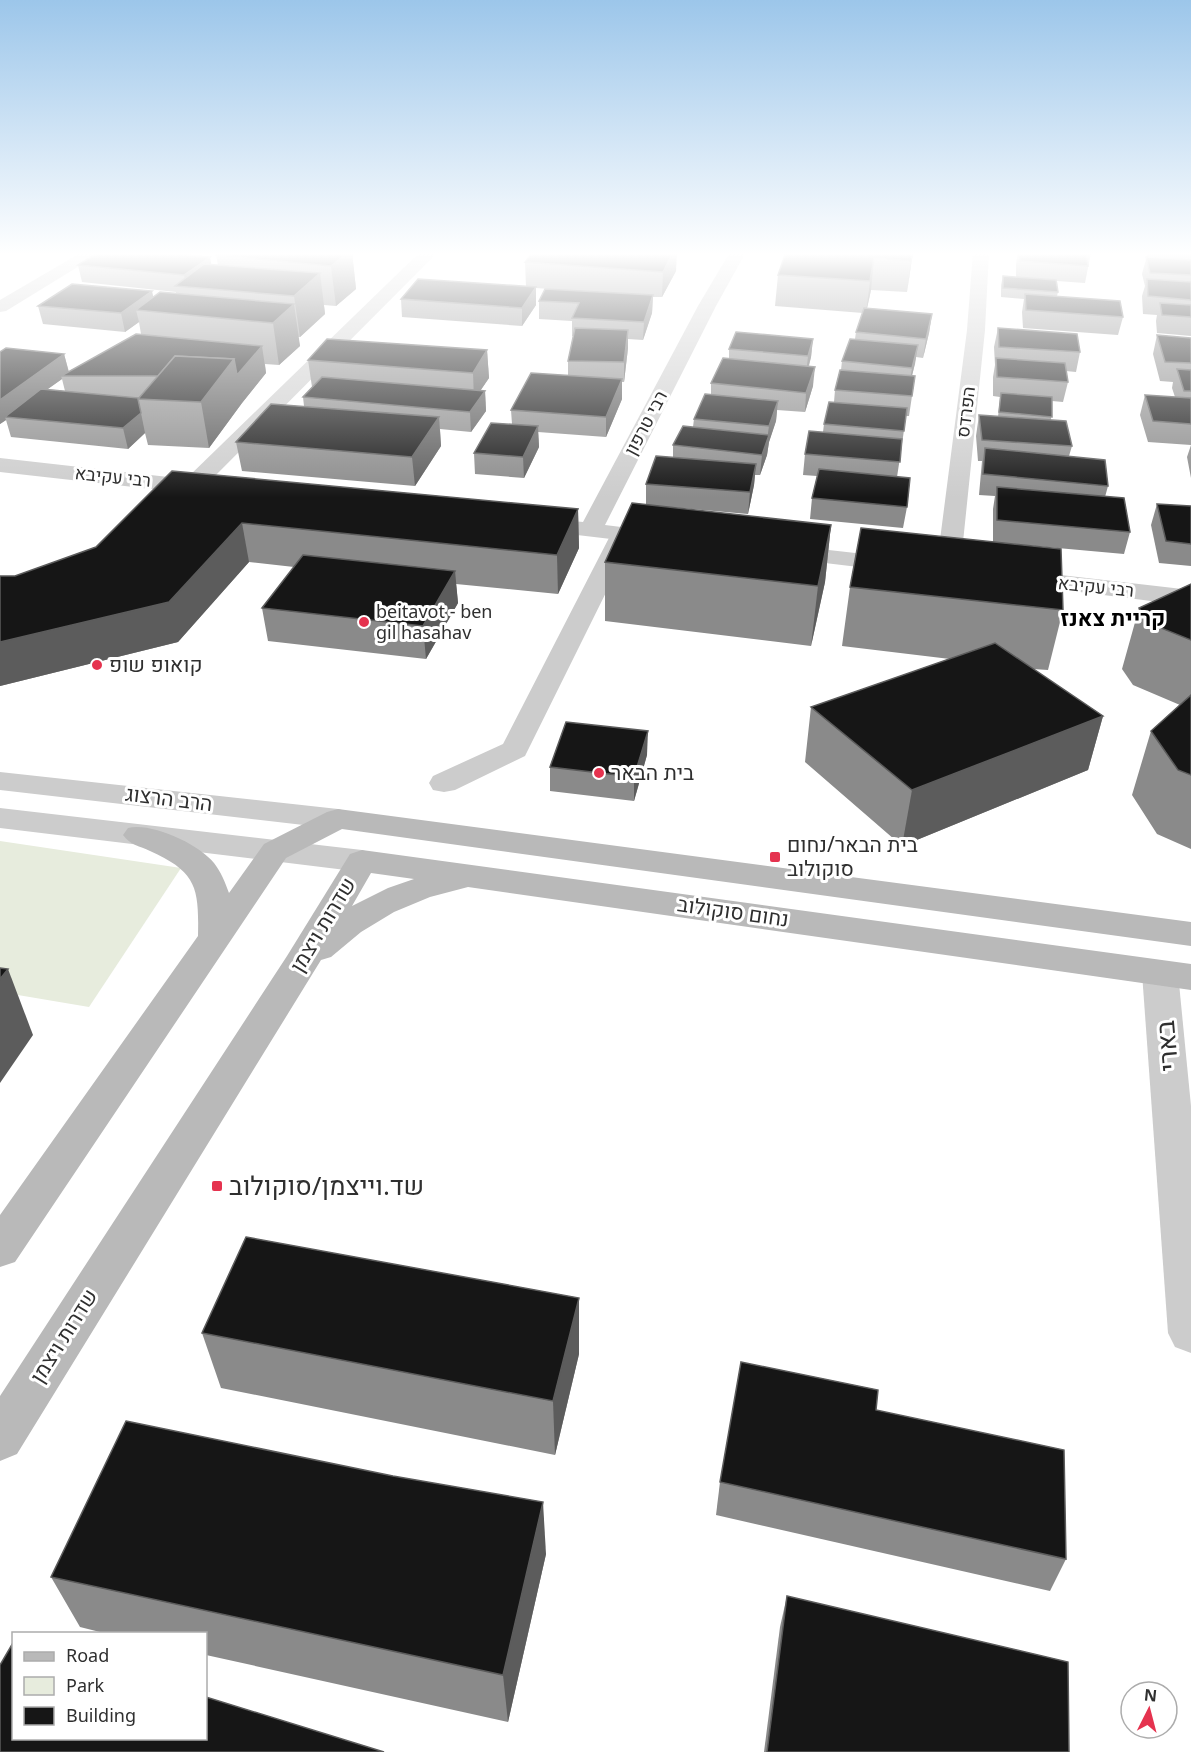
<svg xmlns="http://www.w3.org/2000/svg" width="1191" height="1752" font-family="'Noto Sans',Heebo,sans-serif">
	<rect width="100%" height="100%" fill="#fff"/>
	<polygon fill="#e7ecdd" points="0,841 181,868 89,1007 0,992"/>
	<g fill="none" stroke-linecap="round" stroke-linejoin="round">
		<polygon fill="#ccc" fill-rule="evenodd" points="623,527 631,529 635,534 525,756 455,790 444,792 433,790 429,783 433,776 503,744 611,534 615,529"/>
		<g fill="#ccc" fill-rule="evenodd">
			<polygon points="82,252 102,252 6,311 0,312 0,300"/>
			<polygon points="420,252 438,252 209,482 216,488 213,493 205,495 0,472 0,458 186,479"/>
			<polygon points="730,252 746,252 716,306 605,525 670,533 674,538 670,543 662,545 526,529 522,524 526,519 534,517 583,522 698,306"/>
			<polygon points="973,252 989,252 985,330 960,571 957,576 948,578 939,576 936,571 967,330"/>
			<polygon points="784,545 900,558 909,560 912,565 909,570 900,572 775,557 772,552 775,547"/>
			<polygon points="1017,570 1191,590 1191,606 1008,583 1004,578 1008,573"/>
			<polygon points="1160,960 1173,964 1178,973 1191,1106 1191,1353 1175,1347 1168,1333 1142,973 1147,964"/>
		</g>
		<g fill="#ccc" fill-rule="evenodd">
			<polygon points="0,772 338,809 349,812 354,819 349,826 338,829 0,790"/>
			<polygon points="0,808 362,850 374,854 378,861 374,868 362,872 0,828"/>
		</g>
		<g fill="#b9b9b9" fill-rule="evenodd">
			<path d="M338,809L1191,922V946L342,829L286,858L15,1262L0,1267V1215L198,936C199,888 197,872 150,851C140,846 130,845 123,835L128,828C151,822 199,844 214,863C221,872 225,882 229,893L264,844L327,812Z"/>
			<path d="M362,850L1191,964V990L468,887L430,897L394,912L361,932L331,957L321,960L17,1454L0,1461V1396L287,956L350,854ZM371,873L414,879L388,888L352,906Z"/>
		</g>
	</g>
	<g fill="#8a8a8a" fill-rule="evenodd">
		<path d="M220,252H352L356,289L336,306L324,305L325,314L300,337H298L300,346L279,365L265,364L266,373L242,403L209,448L148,445L145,433L128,449L11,437L6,420L0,424V352L64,354L69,372L141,334L139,322L125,332L43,324L38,306L153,297L176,294V292L82,282L78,265H218L216,255ZM62,379L65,391L47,389Z"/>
		<polygon points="786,252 913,252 907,292 871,290 867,308 932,314 929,333 923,358 916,357 912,376 915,376 909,416 906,416 901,451 897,477 907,507 903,528 810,519 812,498 817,476 803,475 805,454 823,432 824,424 834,402 835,390 841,370 842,361 855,339 856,332 863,313 775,306 778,275"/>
		<polygon points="1018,252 1091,252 1085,283 1057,281 1058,292 1057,296 1123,317 1118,335 1023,328 1022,312 1024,299 1001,297 1001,285 1003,276 1016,277 1016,264"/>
		<polygon points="1148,252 1191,252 1191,336 1157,333 1156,321 1157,315 1143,314 1142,296 1145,286 1142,274"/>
		<polygon points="525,262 676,271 662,297 653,297 652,313 643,340 628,339 628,348 624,382 622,382 622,399 606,437 538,432 539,447 524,478 475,474 474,453 512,424 511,410 568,375 568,361 573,336 572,336 572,321 539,319 539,301 578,291 536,288 536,305 522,326 402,317 401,299 526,286"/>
		<polygon points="998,328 1080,352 1076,372 1066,371 1068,382 1063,402 1052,401 1051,420 1072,446 1069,456 1108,486 1105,497 1130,532 1124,554 1003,543 1063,610 1048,670 1033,669 1103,716 1088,770 902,846 805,762 811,707 950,659 842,646 850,587 993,542 993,509 995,496 979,495 982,461 978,461 976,436 979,415 998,417 1000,397 993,396 993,377 995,365 994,347"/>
		<polygon points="1157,335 1191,338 1191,478 1187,457 1191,445 1148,442 1140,415 1145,395 1175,397 1172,388 1173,382 1160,381 1153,354"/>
		<polygon points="813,339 811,357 809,366 813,386 805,412 777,410 776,421 769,442 767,455 760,475 755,475 754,485 748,514 646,505 831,525 825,582 811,646 605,621 605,562 646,505 646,484 673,457 673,445 693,427 694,419 711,395 711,383 729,359 729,349"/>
		<polygon points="487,350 489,378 480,391 485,391 486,411 471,432 440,429 441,446 415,486 242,471 236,442 304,406 303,397 312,387 308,360"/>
		<polygon points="172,471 578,509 579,548 558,594 456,584 458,603 426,659 268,641 262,608 294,567 249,562 178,642 0,686 0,576 15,576 96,547"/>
		<polygon points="1157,504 1191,506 1191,566 1159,563 1151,525"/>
		<polygon points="1191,584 1191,849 1157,834 1132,795 1151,731 1180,705 1133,685 1122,669 1139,608"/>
		<polygon points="647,755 634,801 550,791 550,767"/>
		<polygon points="202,1333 579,1354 555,1455 221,1388"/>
		<polygon points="876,1410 1066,1559 1050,1591 716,1515 720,1482"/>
		<polygon points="546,1554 508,1722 206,1655 206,1634 108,1634 80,1627 51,1577"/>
		<polygon points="787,1596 1069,1752 764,1752 780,1627"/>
	</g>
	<g fill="#5c5c5c">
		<polygon points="348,252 352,252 356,289 336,306 331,266"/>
		<polygon points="673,252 677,252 676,271 662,297 663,272"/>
		<polygon points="913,252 907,292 911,261"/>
		<polygon points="210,257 213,274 186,287 184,275"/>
		<polygon points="874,258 871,290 866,313 870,281"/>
		<polygon points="320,273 325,314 300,337 294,296"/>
		<polygon points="536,287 536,305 522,326 522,308"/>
		<polygon points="152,291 156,309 136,310 139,322 125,332 121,313"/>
		<polygon points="653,295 652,313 643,340 644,322"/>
		<polygon points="294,304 300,346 279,365 273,323"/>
		<polygon points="932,314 929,333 923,358 926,339"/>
		<polygon points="628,330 628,348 624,382 624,362"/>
		<polygon points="813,339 811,357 806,375 808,356"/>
		<polygon points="918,345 915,364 909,387 912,368"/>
		<polygon points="262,346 266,373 242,403 209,448 201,402 234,359"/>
		<polygon points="487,350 489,378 474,400 473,373"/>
		<polygon points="64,354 69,373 61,376 62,379 9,417 5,417 6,420 0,424 0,400"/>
		<polygon points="815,367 813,386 805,412 806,393"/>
		<polygon points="622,379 622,399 606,437 606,417"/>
		<polygon points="485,391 486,411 471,432 470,412"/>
		<polygon points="778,401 776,421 769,442 767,455 760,475 762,455 767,440 769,426"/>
		<polygon points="141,413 145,433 128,449 123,428"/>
		<polygon points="439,417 441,446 415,486 412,457"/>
		<polygon points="538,426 539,447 524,478 523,457"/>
		<polygon points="756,464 754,485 748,514 750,492"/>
		<polygon points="578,509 579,548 558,594 557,555"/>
		<polygon points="242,523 249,562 178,642 0,686 0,642"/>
		<polygon points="831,525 825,582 811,646 818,586"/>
		<polygon points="455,571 458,603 426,659 423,626"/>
		<polygon points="1103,716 1088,770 902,846 912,790"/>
		<polygon points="648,731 647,755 634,801 634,777"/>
		<polygon points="8,969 33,1035 0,1083 0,979"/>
		<polygon points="579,1298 579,1354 555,1455 553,1401"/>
		<polygon points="543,1502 546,1554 508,1722 503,1675"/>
	</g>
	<g fill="#161616" stroke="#5c5c5c" stroke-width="1.5">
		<polygon points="99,252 157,252 210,257 184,275 78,265"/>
		<polygon points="220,252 348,252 331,266 216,255"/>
		<polygon points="533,252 673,252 663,272 525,262"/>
		<polygon points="786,252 824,253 913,252 911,261 874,258 870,281 778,275"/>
		<polygon points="1019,252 1086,252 1088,266 1020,261"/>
		<polygon points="1146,257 1191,260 1191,275 1150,273"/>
		<polygon points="204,264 320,273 294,296 175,286"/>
		<polygon points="1003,276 1056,280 1058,292 1003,288"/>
		<polygon points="418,279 536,287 522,308 401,299"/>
		<polygon points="1147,279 1191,282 1191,300 1148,296"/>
		<polygon points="72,284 152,291 121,313 38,306"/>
		<polygon points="545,289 653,295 644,322 572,318 579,303 539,301"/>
		<polygon points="160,292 294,304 273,323 136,310"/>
		<polygon points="1025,294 1120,301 1123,317 1026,310"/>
		<polygon points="1160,303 1191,305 1191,317 1162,315"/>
		<polygon points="864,308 932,314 926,339 856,332"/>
		<polygon points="575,328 628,330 624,362 568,361"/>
		<polygon points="998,328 1077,334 1080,352 999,347"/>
		<polygon points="736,332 813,339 808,356 729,349"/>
		<polygon points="136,334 262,346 237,375 234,359 175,356 158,376 61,376"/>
		<polygon points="1157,335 1191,338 1191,363 1165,362"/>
		<polygon points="327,339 487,350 473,373 308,360"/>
		<polygon points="850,339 918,345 912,368 842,361"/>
		<polygon points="6,348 64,354 0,400 0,352"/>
		<polygon points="175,356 234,359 201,402 138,399"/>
		<polygon points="723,358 815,367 806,393 711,383"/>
		<polygon points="996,358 1065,363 1068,382 997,377"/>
		<polygon points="1177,369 1191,370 1191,391 1184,391"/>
		<polygon points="840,370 915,376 912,396 835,390"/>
		<polygon points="531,373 622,379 606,417 511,410"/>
		<polygon points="322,377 485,391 470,412 303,397"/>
		<polygon points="41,389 139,398 138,399 141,413 123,428 5,417"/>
		<polygon points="1001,393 1052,397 1052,417 999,412"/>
		<polygon points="705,394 778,401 769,426 694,419"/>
		<polygon points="1145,395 1191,398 1191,424 1153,421"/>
		<polygon points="829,402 907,408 904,431 824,424"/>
		<polygon points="271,404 439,417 412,457 236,442"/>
		<polygon points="979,415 1066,421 1072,446 982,440"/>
		<polygon points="491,423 538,426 523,457 474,453"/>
		<polygon points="683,426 769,435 762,455 673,445"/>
		<polygon points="809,431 902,439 900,462 805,454"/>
		<polygon points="985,448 1105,460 1108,486 983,474"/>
		<polygon points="656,456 756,464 750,492 646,484"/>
		<polygon points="819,469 910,478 907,507 812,498"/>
		<polygon points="172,471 578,509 557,555 242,523 169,602 0,642 0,576 15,576 96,547"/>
		<polygon points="997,487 1124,498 1130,532 997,520"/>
		<polygon points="632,503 831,525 818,586 605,562"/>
		<polygon points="1157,504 1191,506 1191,544 1166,541"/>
		<polygon points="861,528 1061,549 1063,610 850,587"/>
		<polygon points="303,555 455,571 423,626 262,608"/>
		<polygon points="1191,584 1191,640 1151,624 1139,608"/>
		<polygon points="995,643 1103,716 912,790 811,707"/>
		<polygon points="1191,695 1191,775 1178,770 1151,731"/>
		<polygon points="566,722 648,731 634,777 550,767"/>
		<polygon points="0,968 8,969 0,979"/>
		<polygon points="246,1237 579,1298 553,1401 202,1333"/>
		<polygon points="741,1362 878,1390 876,1410 1064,1450 1066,1559 720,1482"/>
		<polygon points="126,1421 393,1476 543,1502 503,1675 51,1577"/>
		<polygon points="787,1596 1068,1662 1069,1752 767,1752"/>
		<polygon points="14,1641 14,1738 206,1738 206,1697 384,1752 0,1752 0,1665"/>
	</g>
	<linearGradient id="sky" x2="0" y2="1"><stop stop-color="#9cc6ea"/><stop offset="0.51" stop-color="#fff"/><stop offset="1" stop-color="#fff" stop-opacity="0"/></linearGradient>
	<rect width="1191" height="498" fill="url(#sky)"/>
	<g fill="#e5334f" stroke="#fff" stroke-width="2">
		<circle cx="364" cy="622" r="6"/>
		<circle cx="97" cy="665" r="6"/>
		<circle cx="599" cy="773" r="6"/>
		<rect x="769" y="851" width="12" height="12" rx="3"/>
		<rect x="211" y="1180" width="12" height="12" rx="3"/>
	</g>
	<g text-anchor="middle" stroke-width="6" stroke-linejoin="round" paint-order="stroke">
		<g font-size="18" fill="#2f2f2f" stroke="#fff">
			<text transform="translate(966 412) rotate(-83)" y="6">הפרדס</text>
			<text transform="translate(646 423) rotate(-62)" y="6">רבי טרפון</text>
			<text transform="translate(113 477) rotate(6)" y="6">רבי עקיבא</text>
			<text transform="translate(1096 587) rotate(6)" y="6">רבי עקיבא</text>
		</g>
		<g font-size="18" fill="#2f2f2f" stroke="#fff" text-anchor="start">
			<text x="376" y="618">beitavot - ben<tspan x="376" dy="21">gil hasahav</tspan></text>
		</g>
		<g font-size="21" fill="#2f2f2f" stroke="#fff" text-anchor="start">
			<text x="109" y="672">קואופ שופ</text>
			<text x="611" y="780">בית הבאר</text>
			<text x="787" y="852">בית הבאר/נחום<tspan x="787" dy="24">סוקולוב</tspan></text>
		</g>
		<g font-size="21" fill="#2f2f2f" stroke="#fff">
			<text transform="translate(169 799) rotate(7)" y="7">הרב הרצוג</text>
			<text transform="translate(733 912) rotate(8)" y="7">נחום סוקולוב</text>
			<text transform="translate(323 925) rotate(-59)" y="7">שדרות ויצמן</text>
			<text transform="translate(64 1336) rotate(-58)" y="7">שדרות ויצמן</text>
		</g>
		<g font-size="22" font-weight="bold" fill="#000" stroke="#fff">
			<text x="1113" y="626">קריית צאנז</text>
		</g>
		<g font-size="26" fill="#2f2f2f" stroke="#fff">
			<text transform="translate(1167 1046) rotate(-95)" y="9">בארי</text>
		</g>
		<g font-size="26" fill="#2f2f2f" stroke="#fff" text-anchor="start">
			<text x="229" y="1195">שד.וייצמן/סוקולוב</text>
		</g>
	</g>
	<rect x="12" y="1632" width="195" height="108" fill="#ffffff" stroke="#acacac" stroke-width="1.5"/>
	<rect x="24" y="1652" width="30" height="9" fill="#b9b9b9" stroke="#acacac" stroke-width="1.5"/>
	<text x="66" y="1662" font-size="18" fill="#2f2f2f">Road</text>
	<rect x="24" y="1677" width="30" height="18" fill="#e7ecdd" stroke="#acacac" stroke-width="1.5"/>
	<text x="66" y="1692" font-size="18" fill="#2f2f2f">Park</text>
	<rect x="24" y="1707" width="30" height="18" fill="#161616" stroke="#acacac" stroke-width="1.5"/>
	<text x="66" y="1722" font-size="18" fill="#2f2f2f">Building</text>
	<g transform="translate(1149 1710) rotate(6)"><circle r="28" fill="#ffffff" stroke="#acacac" stroke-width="1.5"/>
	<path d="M0-4.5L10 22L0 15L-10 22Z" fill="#e5334f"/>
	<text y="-9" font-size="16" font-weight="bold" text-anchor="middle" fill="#2f2f2f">N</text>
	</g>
</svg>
